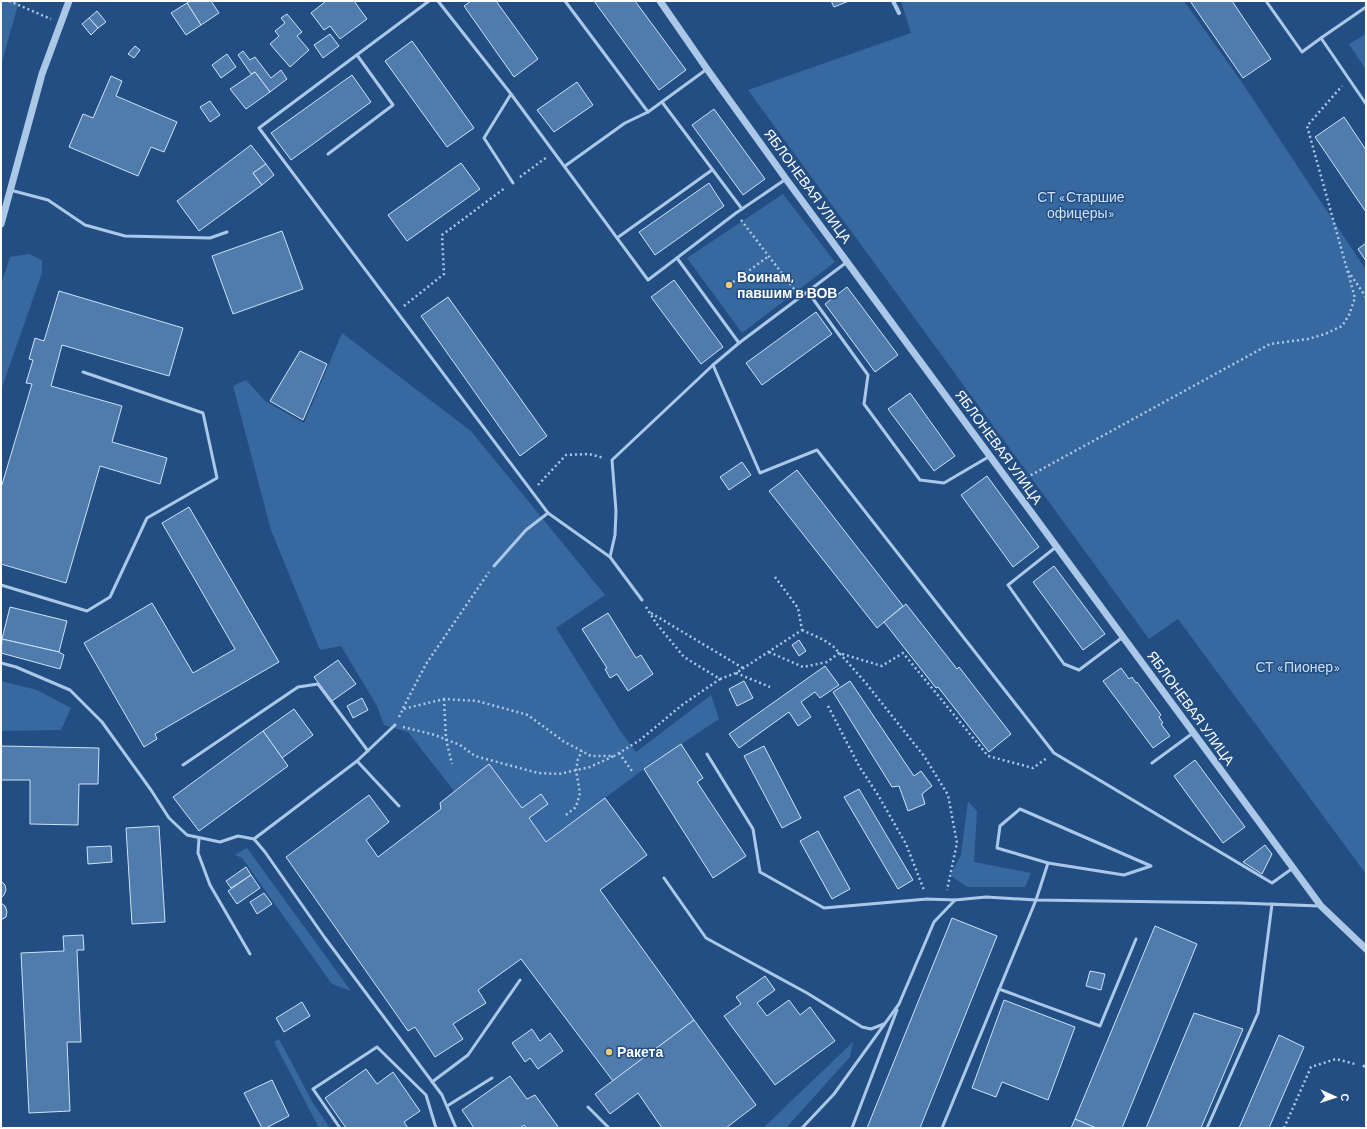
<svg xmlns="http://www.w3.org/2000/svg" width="1367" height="1129" font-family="Barlow,sans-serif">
	<rect width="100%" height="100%" fill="#234e83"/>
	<g fill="#3868a0">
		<polygon points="1,1 19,1 1,65"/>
		<polygon points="901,1 1184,1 1243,84 1366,270 1366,874 1178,619 1149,639 748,90 911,33"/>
		<polygon points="1366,34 1366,70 1349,44"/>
		<polygon points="783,194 835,262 742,333 687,258"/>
		<polygon points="29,254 42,260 42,273 1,390 1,284 10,257"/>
		<polygon points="342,333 471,431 605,595 556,628 619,729 636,752 711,695 719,719 644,769 546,842 489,765 454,791 408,732 384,725 377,706 341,646 320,650 271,530 233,386 246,380 265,401 304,423"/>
		<polygon points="1,681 37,690 71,708 61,730 1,731"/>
		<polygon points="968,801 977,811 974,862 1031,873 1025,887 967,887 950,875 961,855"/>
		<polygon points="247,848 351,991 332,984 242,858 235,855"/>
		<polygon points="279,1039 313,1103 330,1128 319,1128 274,1042"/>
		<polygon points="853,1042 850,1057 786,1128 763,1128"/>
	</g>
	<g fill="#507bad" stroke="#cfe2f6">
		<polygon points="190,1 211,1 219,13 201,25 187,3"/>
		<polygon points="326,1 354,1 367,19 340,39 330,26 324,30 311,13"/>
		<polygon points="471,1 496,1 538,59 514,77 464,6"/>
		<polygon points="594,1 635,1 686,70 659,90"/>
		<polygon points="831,1 849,1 834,7"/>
		<polygon points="1190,1 1232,1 1271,59 1243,78"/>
		<polygon points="187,3 201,25 186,35 171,13"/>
		<polygon points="97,11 106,22 98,28 89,18"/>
		<polygon points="287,14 302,32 297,36 309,50 290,67 270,44 279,36 275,31 285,23 281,18"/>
		<polygon points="89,18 98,28 91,35 82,24"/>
		<polygon points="330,34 339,46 323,58 314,45"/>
		<polygon points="412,41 474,128 447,147 385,61"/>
		<polygon points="135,46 140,50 134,58 128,54"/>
		<polygon points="243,51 250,60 255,57 271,78 281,70 287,79 270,92 255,72 251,74 238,55"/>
		<polygon points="227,54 236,67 221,78 212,65"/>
		<polygon points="255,72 270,92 246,109 230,89"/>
		<polygon points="352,75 371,102 291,160 271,133"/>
		<polygon points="111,76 122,81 116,96 177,122 164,152 151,147 138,176 69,147 83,114 93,118"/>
		<polygon points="577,82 593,105 554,132 537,110"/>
		<polygon points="210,101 220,115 210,122 200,107"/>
		<polygon points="714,109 765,179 743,195 692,125"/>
		<polygon points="1344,117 1366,150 1366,212 1315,137"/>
		<polygon points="251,145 266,164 253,173 262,185 199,231 177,201"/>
		<polygon points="461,163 480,189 407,241 388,215"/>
		<polygon points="266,164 274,175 262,185 253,173"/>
		<polygon points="709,183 724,206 655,255 639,232"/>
		<polygon points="282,231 303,289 233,314 212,256"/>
		<polygon points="1366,243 1366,261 1358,249"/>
		<polygon points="674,280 723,347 701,364 651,297"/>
		<polygon points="847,287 898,355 875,372 825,304"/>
		<polygon points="59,291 183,328 169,376 62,345 51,386 122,406 112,442 167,458 160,484 100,466 66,583 1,564 1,488 32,384 26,383 33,360 29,359 35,338 44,341"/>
		<polygon points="448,297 547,436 520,456 421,316"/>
		<polygon points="816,312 832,334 762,385 746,363"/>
		<polygon points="300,351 327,364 303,420 270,401"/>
		<polygon points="910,393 955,456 934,471 888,409"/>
		<polygon points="742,462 751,475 729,490 720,477"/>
		<polygon points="797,470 903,606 877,628 769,491"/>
		<polygon points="987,476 1039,547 1013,567 961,495"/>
		<polygon points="189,507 279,662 155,734 157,739 144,747 84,643 152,603 193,673 235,649 162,523"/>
		<polygon points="1054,566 1105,634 1083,650 1033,582"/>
		<polygon points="906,604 957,669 959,667 1011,734 989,752 938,687 936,688 884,622"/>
		<polygon points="10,607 67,621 59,652 2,639"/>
		<polygon points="608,613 636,658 641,655 653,674 628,691 617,674 610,678 605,669 607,668 582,629"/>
		<polygon points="2,639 59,652 64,655 60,669 1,653"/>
		<polygon points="799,640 806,651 799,656 792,645"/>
		<polygon points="338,660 356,684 332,701 314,677"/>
		<polygon points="825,666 839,685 820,698 815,692 801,702 811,717 798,726 789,712 739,748 729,734"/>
		<polygon points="1121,668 1129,679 1132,677 1136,683 1137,682 1161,715 1159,717 1163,723 1161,724 1170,736 1153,748 1103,681"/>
		<polygon points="744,681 753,698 737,706 729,689"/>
		<polygon points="850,681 914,776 921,771 932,786 922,794 925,804 908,811 899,786 892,787 833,692"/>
		<polygon points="362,698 368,710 353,718 347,706"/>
		<polygon points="294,709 313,735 282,758 263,731"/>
		<polygon points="263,731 288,766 199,831 173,797"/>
		<polygon points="681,744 703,778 697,782 746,856 713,878 644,769"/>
		<polygon points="1,746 99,748 98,784 79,784 78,825 30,824 30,780 1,780"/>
		<polygon points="764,746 801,818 782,828 744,756"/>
		<polygon points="1195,760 1245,827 1223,843 1174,776"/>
		<polygon points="489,764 522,808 541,794 548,804 529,818 546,842 605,798 647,855 600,890 694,1020 613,1081 521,959 478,990 486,1003 453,1024 463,1039 435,1057 415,1027 408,1031 286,857 369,795 389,822 366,840 378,857 441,809 440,803"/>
		<polygon points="859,789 913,880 898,889 844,797"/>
		<polygon points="159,826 165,922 132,924 126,828"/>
		<polygon points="818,831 850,889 832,899 800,841"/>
		<polygon points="1265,845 1272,854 1262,874 1243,862"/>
		<polygon points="111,846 112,862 88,864 87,847"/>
		<polygon points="246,867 251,875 231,888 226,881"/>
		<polygon points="251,875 260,888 237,904 228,891"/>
		<polygon points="1,881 5,885 6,890 4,895 1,898"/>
		<polygon points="264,893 272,904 257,914 250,902"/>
		<polygon points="1,903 5,906 7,912 6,917 1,920"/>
		<polygon points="952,918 997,936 920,1128 867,1128"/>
		<polygon points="1155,926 1197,944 1122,1128 1096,1128 1075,1119"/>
		<polygon points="83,935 84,950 77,950 81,1042 67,1042 70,1111 29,1113 21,953 64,951 63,936"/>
		<polygon points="1090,971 1105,974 1101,990 1086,986"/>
		<polygon points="765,976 775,990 757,1003 767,1016 789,1000 800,1015 810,1007 835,1041 775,1085 724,1016 741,1004 736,997"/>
		<polygon points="1004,1000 1075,1027 1048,1100 1002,1082 996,1097 972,1088"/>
		<polygon points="302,1002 310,1016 284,1032 276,1018"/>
		<polygon points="1194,1013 1243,1029 1201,1128 1146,1128"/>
		<polygon points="694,1020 756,1105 726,1128 662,1128 638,1093 610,1114 595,1094"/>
		<polygon points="532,1029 540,1041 550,1033 563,1051 538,1069 530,1058 525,1062 512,1043"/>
		<polygon points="1279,1035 1304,1047 1269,1128 1239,1128"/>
		<polygon points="366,1069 377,1084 393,1072 420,1111 404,1122 408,1128 346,1128 325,1098"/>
		<polygon points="510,1076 527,1099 535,1095 559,1128 526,1128 524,1125 520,1128 474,1128 462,1110"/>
		<polygon points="272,1080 289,1116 266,1128 262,1128 244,1093"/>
		<polygon points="1075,1119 1096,1128 1071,1128"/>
	</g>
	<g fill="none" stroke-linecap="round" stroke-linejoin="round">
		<g stroke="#acc8e8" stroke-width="2.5" stroke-dasharray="2 3" stroke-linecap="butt">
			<polyline points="9,1 51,19"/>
			<polyline points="520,177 547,157"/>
			<polyline points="741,220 794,289"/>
			<polyline points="1348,271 1366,297"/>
			<polyline points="729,285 769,256"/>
			<polyline points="404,306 444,274 442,235 505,188"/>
			<polyline points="1022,480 1270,344 1308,339 1325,334 1342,326 1349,315 1355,298 1307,126 1342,86"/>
			<polyline points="538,485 566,455 589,454 604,458"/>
			<polyline points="646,607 656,623 684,657 720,679 736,673 802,630 798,608 775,577"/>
			<polyline points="651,613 743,668"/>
			<polyline points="802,630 824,640 834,647 865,682 924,756 948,795 957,843 947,890"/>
			<polyline points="769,652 803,667 827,662 839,653 882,666 903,653 988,756 1033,768 1047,758"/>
			<polyline points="736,673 770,687"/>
			<polyline points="444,699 446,739 452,764"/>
			<polyline points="828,706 859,766 878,795 906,844 924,890"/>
			<polyline points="403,708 426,664 489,572"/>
			<polyline points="399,717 403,709 444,699 477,701 528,715 563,741 591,756 614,756 640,740 682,705 720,679"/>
			<polyline points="403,727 435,735 460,745 475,756 538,773 559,774 590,767 614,756"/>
			<polyline points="619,753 632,771"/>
			<polyline points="566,815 576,807 580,793 576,770 578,759 582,751"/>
			<polyline points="1284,1128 1311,1067 1336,1059 1355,1064"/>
		</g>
		<g stroke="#acc8e8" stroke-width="3">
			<polyline points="429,1 259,128 548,513 610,557"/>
			<polyline points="438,1 511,94 648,280 736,213 786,179"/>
			<polyline points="565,1 648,112 707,69"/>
			<polyline points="1266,1 1302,52 1321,38 1366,104"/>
			<polyline points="1321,38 1366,7"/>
			<polyline points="511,94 484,138 513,183"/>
			<polyline points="662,102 742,209"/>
			<polyline points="328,154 393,105 357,55"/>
			<polyline points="565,166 625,123 648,112"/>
			<polyline points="10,190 48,200 85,225 125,236 210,238 227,232"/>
			<polyline points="617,238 712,170"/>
			<polyline points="677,258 739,343"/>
			<polyline points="808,292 868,375 864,404 920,480 944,483 990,456"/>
			<polyline points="713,365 760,473 817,450 1054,753 1272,883 1293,868"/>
			<polyline points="1056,547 1008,585 1064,664 1079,670 1123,637"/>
			<polyline points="494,566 526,530 548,513"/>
			<polyline points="1,585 87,611 110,597 147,518 217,478 203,413 83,372"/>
			<polyline points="642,600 610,557 615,535 616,511 612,460 713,365 739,343 847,262"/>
			<polyline points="1,663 16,667 70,690 102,722 151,790 169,818 187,835 220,842 238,836 254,839 265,852 325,938 442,1095 456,1128"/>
			<polyline points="707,754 753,829 760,872 824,908 927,899 955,900"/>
			<polyline points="357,761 395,725"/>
			<polyline points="1152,763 1193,733"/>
			<polyline points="183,765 298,687 318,684 368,751"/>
			<polygon points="1020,809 1151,866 1124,875 1048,863 997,848 1000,826"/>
			<polyline points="199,838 198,853 210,885 250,954"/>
			<polyline points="254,839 357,761 399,806"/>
			<polyline points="664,878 706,938 807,993 862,1027 871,1029 884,1024"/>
			<polyline points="999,989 1100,1026 1136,939"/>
			<polyline points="1364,1066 1366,1067"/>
			<polyline points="432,1082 468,1055 520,980"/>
			<polyline points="447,1106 492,1078"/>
			<polyline points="588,1107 609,1128"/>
			<polyline points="340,1128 313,1089 377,1047 426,1095 436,1128"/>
			<polyline points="802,1128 834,1094 899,1004 934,922 955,900 986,897 1036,900 1240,903 1320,906"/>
			<polyline points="852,1128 897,1010"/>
			<polyline points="942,1128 1036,900 1048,863"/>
			<polyline points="1207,1128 1258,1013 1272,904"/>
		</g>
		<polyline stroke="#acc8e8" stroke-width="4" points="893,1 899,13"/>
		<g stroke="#acc8e8" stroke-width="7">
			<polyline points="660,1 707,69 786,179 1321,906 1366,949"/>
			<polyline points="1,224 42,74 69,1"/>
		</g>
	</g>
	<g fill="#f3cb6f" stroke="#234e83" stroke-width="1.5">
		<circle cx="729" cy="285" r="4"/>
		<circle cx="609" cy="1052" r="4"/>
	</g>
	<g text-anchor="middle" stroke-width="3" stroke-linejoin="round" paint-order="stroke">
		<g font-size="14" fill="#fff" stroke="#234e83">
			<text transform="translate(808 186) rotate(54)" y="5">ЯБЛОНЕВАЯ УЛИЦА</text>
			<text transform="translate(999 447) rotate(54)" y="5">ЯБЛОНЕВАЯ УЛИЦА</text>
			<text transform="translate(1191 708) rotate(54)" y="5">ЯБЛОНЕВАЯ УЛИЦА</text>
		</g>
		<g font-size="14" fill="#cfe2f6" stroke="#234e83">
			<text x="1081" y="202">СТ «Старшие<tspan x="1081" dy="16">офицеры»</tspan></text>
			<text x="1298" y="672">СТ «Пионер»</text>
		</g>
		<g font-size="14" font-weight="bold" fill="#fff" stroke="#234e83" text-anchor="start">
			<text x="737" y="282">Воинам,<tspan x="737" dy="16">павшим в ВОВ</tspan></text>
			<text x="617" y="1057">Ракета</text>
		</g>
	</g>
	<rect width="1367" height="1129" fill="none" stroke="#ffffff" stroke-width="4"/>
	<g transform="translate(1335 1097) rotate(93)" stroke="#234e83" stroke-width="3" paint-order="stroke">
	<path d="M0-3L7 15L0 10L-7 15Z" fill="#ffffff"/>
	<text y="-6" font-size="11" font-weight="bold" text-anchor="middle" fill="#ffffff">С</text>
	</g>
</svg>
